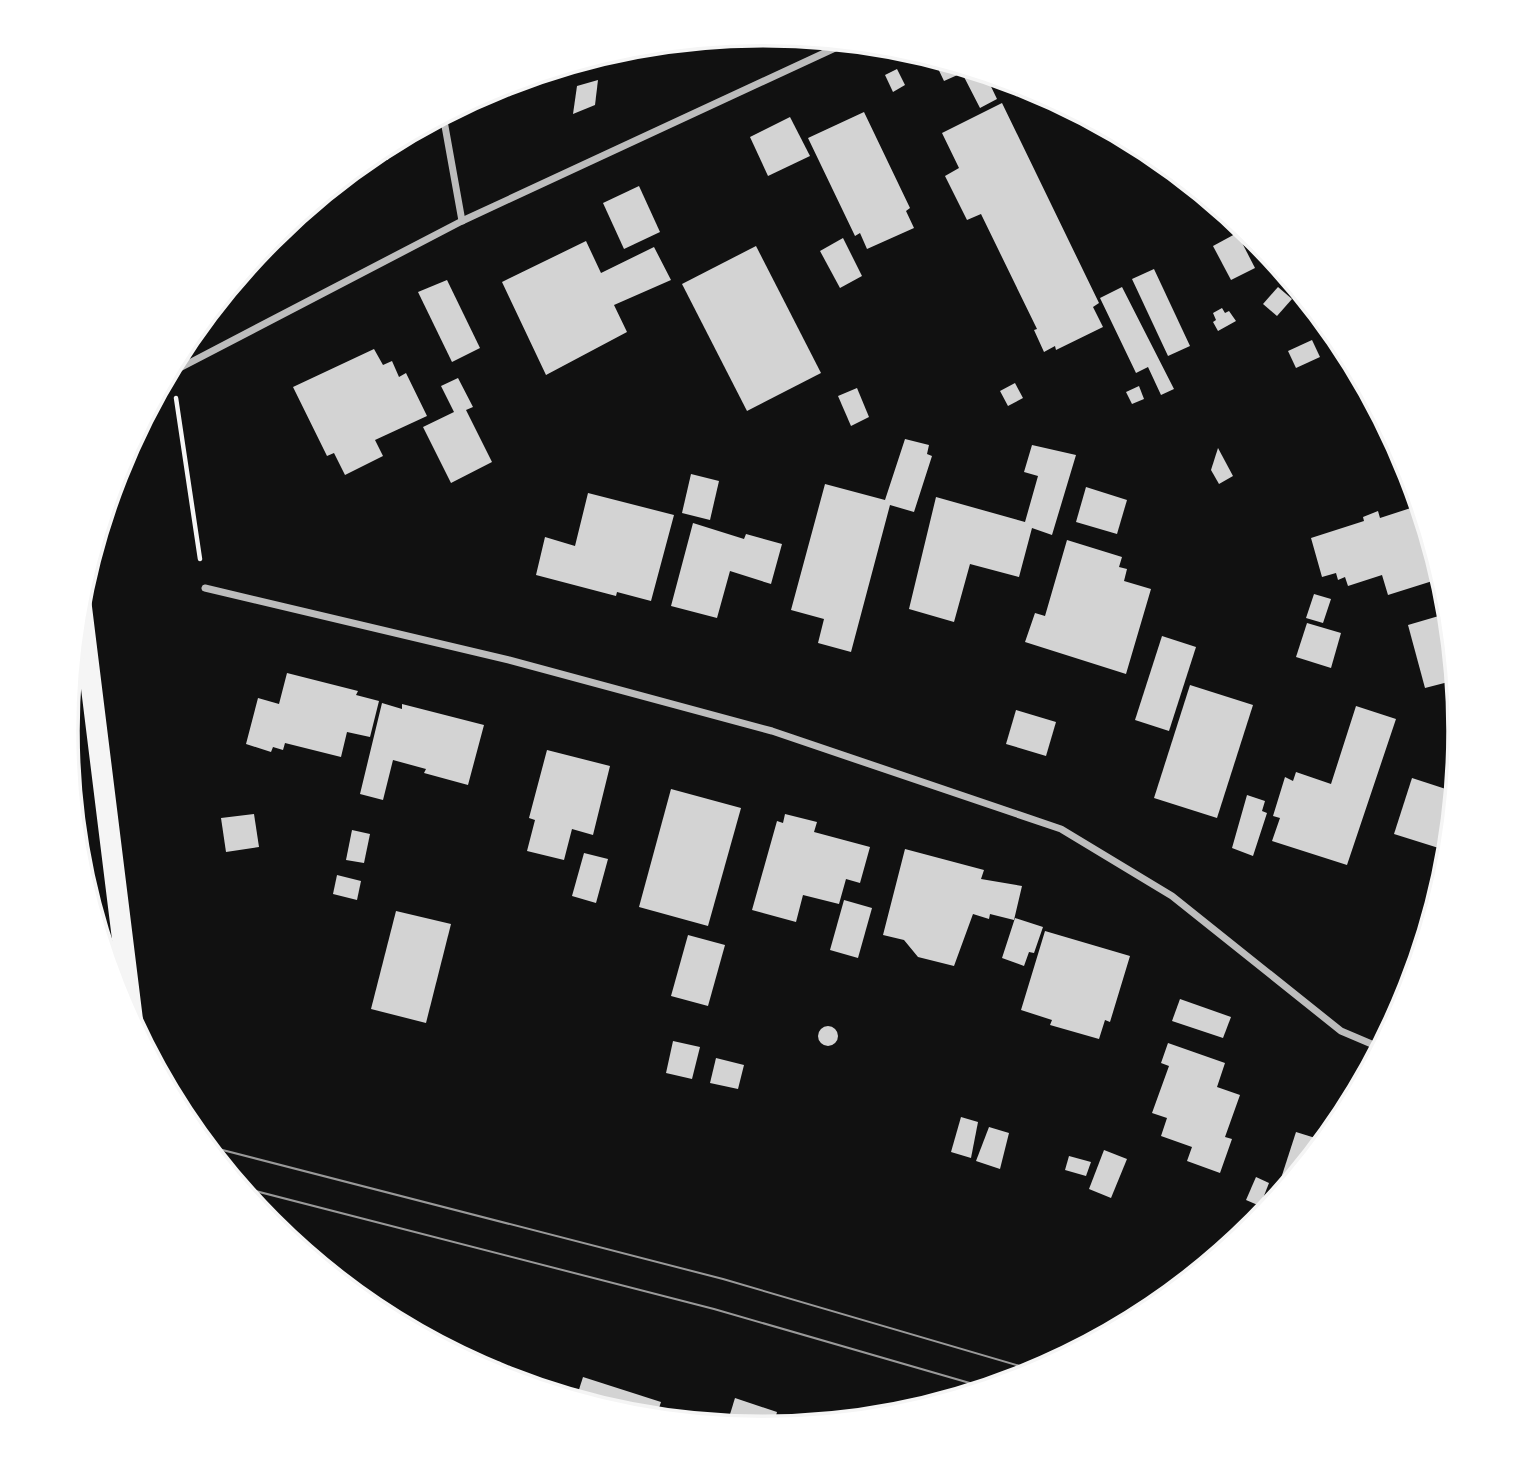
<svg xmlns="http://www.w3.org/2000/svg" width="1527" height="1461" font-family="'Asap Condensed',sans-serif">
	<rect width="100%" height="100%" fill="#111"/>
	<g fill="#d3d3d3">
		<polygon points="932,56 984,72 997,99 980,108 962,73 944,81"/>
		<polygon points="897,69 905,85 893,92 885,75"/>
		<polygon points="598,80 595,105 573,114 577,86"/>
		<polygon points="1002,103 1099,303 1093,307 1103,327 1056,350 1055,346 1044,352 1034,330 1037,329 981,214 967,220 945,176 959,168 942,133"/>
		<polygon points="864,112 910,208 906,211 914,228 867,249 860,233 855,236 808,138"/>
		<polygon points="790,117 810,156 768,176 750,137"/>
		<polygon points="392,142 388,160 370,156 376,151"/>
		<polygon points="639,186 660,232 624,249 603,203"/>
		<polygon points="1237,233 1255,268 1231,280 1213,246"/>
		<polygon points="843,238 862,276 840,288 820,251"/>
		<polygon points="586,241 601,273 654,247 671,280 614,305 627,332 546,375 502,282"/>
		<polygon points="756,246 821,373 747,411 682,284"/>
		<polygon points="1154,269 1190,346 1168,356 1132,279"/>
		<polygon points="447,280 480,348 452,362 418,292"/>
		<polygon points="1122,287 1174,389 1161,395 1148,367 1136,373 1100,298"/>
		<polygon points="1278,287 1292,299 1277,316 1263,304"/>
		<polygon points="1222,308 1225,313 1229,311 1236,321 1218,331 1213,322 1216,320 1213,313"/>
		<polygon points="1312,340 1320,357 1296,368 1288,351"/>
		<polygon points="374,349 383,365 392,361 399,377 406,373 427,416 375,440 383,456 345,475 334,453 327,456 293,387"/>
		<polygon points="458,378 473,407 466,410 492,462 451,483 423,427 454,412 441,386"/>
		<polygon points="1015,383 1023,398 1008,406 1000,391"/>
		<polygon points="1139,386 1144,399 1132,404 1126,392"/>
		<polygon points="857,388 869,417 851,426 838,396"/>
		<polygon points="905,439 929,445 927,454 932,456 914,512 890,505 851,652 818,643 824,619 791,610 825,484 885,500"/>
		<polygon points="1032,445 1076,455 1052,535 1032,528 1019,577 970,564 954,622 909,609 936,497 1025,522 1038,476 1024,472"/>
		<polygon points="1218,448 1233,476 1219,484 1211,470"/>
		<polygon points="691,474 719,481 710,520 682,513"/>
		<polygon points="1086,487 1127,500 1117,534 1076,522"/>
		<polygon points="588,493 674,515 651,601 617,592 616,596 536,575 545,537 575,546"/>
		<polygon points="1420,505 1442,578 1388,595 1382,575 1348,586 1345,577 1338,580 1336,573 1322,577 1311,538 1364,521 1363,517 1378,511 1380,518"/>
		<polygon points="693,523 744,539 746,534 782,544 771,584 730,571 717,618 671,606"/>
		<polygon points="1067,540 1122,557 1119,567 1127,569 1124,581 1151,589 1126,674 1025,642 1035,613 1045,616"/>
		<polygon points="1314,594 1331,599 1323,623 1306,618"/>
		<polygon points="1449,613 1456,680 1425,688 1408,625"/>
		<polygon points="1307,623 1341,633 1331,668 1296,657"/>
		<polygon points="1162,636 1196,647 1169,731 1135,720"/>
		<polygon points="287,673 358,691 356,695 379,701 370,737 347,732 341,757 285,743 283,750 273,747 271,752 246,744 258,698 279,704"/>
		<polygon points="1190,685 1253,705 1217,818 1154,798"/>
		<polygon points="382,703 402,709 402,704 484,725 468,785 424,773 426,769 393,760 383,800 360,794"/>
		<polygon points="1356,706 1396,719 1347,865 1272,841 1280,818 1273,816 1285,777 1293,781 1296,772 1331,784"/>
		<polygon points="1016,710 1056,722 1046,756 1006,744"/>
		<polygon points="547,750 610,766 593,835 572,829 564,860 527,851 535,820 529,818"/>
		<polygon points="1412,778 1455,792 1451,833 1445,850 1394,834"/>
		<polygon points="671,789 741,808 708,926 639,907"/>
		<polygon points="1247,795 1265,801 1262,811 1267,813 1253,856 1232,848"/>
		<polygon points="254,814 259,847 226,852 221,818"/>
		<polygon points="785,814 817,822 814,832 870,847 860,883 846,879 839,904 803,895 796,922 752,910 777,821 783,823"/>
		<polygon points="352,830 370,834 364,863 346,860"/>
		<polygon points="905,849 984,870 981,879 1022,886 1014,920 990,914 989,919 973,914 954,966 918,957 904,940 883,935"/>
		<polygon points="584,853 608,859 596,903 572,896"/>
		<polygon points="337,875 361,881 357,900 333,894"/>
		<polygon points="844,900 872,908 858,958 830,950"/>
		<polygon points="396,911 451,924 426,1023 371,1009"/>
		<polygon points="1015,918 1043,927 1034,953 1029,952 1024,966 1002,958"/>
		<polygon points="1045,931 1130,956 1110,1022 1105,1020 1099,1039 1050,1025 1052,1020 1021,1010"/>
		<polygon points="688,935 725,945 708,1006 671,996"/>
		<polygon points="1180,999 1231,1017 1223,1038 1172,1021"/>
		<circle cx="828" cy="1036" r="10"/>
		<polygon points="673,1041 700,1047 692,1079 666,1073"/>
		<polygon points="1168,1043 1225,1063 1217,1087 1240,1095 1225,1137 1232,1139 1220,1173 1187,1161 1192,1147 1161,1136 1167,1118 1152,1113 1169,1066 1161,1063"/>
		<polygon points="716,1058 744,1065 738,1089 710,1083"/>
		<polygon points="961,1117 978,1122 971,1158 951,1152"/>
		<polygon points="989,1127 1009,1133 1000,1169 976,1161"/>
		<polygon points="1296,1132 1325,1141 1273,1203"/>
		<polygon points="1104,1150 1127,1159 1111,1198 1089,1189"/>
		<polygon points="1069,1156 1091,1162 1086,1176 1065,1170"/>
		<polygon points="1256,1177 1269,1183 1260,1206 1246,1200"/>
		<polygon points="465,1357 501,1362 500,1376 496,1375"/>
		<polygon points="583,1377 661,1402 656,1417 627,1414 576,1399"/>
		<polygon points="735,1398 777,1412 773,1427 727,1424"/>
	</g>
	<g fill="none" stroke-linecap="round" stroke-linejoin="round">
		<polyline stroke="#f5f5f5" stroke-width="4.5" points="176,398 200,559"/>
		<g stroke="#bcbcbc" stroke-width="7">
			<polyline points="443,115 462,221"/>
			<polyline points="172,372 462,221 848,42"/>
			<polyline points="205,588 509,660 772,731 1061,829 1172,896 1341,1031 1381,1048"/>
		</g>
		<polyline stroke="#f5f5f5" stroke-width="21" points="80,595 133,1024"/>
		<g stroke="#9a9a9a" stroke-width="2">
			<polyline points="207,1146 723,1279 1037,1371"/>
			<polyline points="240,1187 714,1309 987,1388"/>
		</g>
	</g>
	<path d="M0 0H1527V1461H0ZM78 731a685 685 0 1 1 1370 0a685 685 0 1 1-1370 0Z" fill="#fff" fill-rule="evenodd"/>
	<path fill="none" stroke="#f5f5f5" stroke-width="3.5" d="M78 731a685 685 0 1 1 1370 0a685 685 0 1 1-1370 0Z"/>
</svg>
